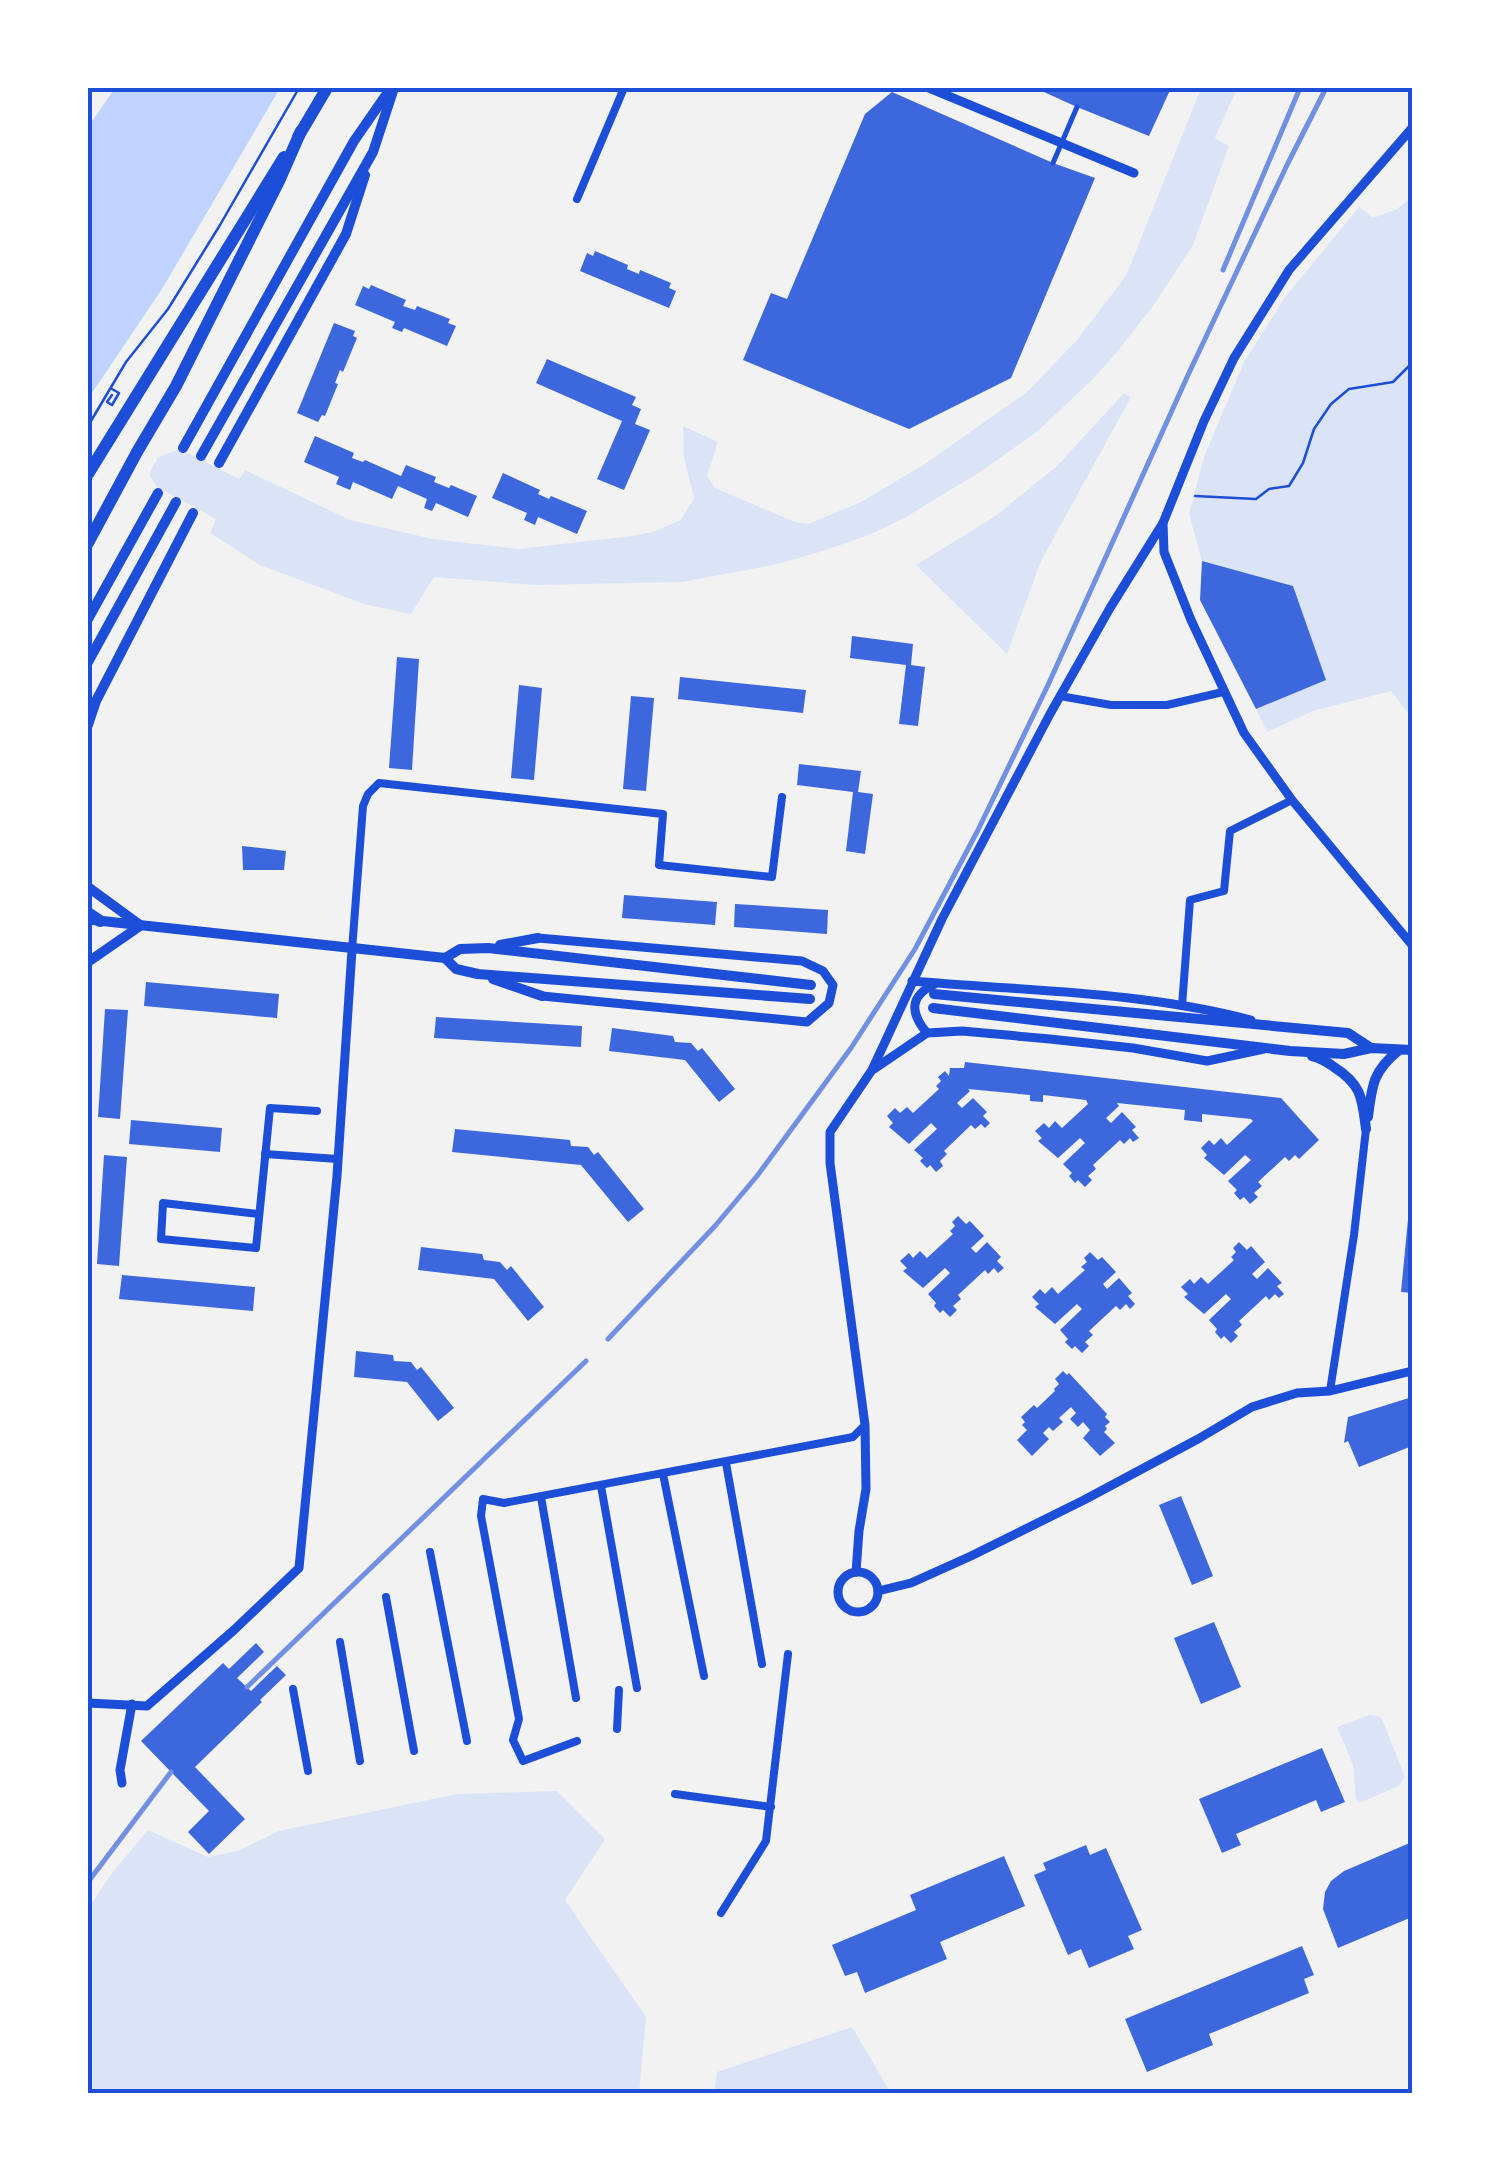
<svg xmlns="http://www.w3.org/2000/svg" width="1500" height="2181" font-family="Arial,sans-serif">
	<rect width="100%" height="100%" fill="#f2f2f2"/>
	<g fill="#dbe4f7">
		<polygon points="1201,88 1237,88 1215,138 1229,146 1193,245 1153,306 1117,352 1093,379 1038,431 980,472 906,517 871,534 826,550 778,564 682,582 534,585 434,577 411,614 364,604 260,565 210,533 216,519 157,487 149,474 158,457 180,449 239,479 245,470 350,520 433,539 519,549 631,536 653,532 681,520 694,498 684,458 683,426 718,442 707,476 715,488 795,522 808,524 861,502 925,464 1027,392 1077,340 1126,276"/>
		<polygon points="1412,197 1412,718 1391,691 1313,711 1267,732 1256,709 1326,680 1270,582 1202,561 1189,514 1204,457 1244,362 1286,296 1359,207 1373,218 1397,209"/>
		<polygon points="1124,393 1131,397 1041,561 1007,654 916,565 994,517 1057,466"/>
		<polygon points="1369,1715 1378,1716 1382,1719 1405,1777 1399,1786 1359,1803 1356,1799 1353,1765 1337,1727"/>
		<polygon points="557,1791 605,1839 565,1900 646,2017 639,2093 88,2093 88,1909 112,1873 148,1830 208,1857 238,1851 279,1831 457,1794"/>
		<polygon points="852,2027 891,2093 714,2093 717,2072"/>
	</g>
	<polygon fill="#bfd3fe" points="115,88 280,88 162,289 88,399 88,127"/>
	<g fill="#3d67dc">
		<polygon points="1035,88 1171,88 1149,136 1077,107"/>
		<polygon points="892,92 1053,163 1095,178 1011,378 909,429 743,360 771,293 787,299 865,114"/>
		<polygon points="595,251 628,265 627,269 639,274 640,270 671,283 669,288 676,291 669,308 580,271 587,253 593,256"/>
		<polygon points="371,285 406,300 403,306 415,310 417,306 450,319 448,323 456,326 447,346 404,328 402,332 392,328 395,322 355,305 363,286 369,289"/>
		<polygon points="334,323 355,331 353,336 357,338 343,372 340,370 335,383 338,384 325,416 322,415 318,422 297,413"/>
		<polygon points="547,359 636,397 632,405 641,409 635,424 650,430 624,490 597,479 622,421 536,383"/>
		<polygon points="315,436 354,453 352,458 363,462 365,460 401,476 406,465 436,477 434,482 449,488 451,485 477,496 468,517 436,503 432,511 424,508 427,499 398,486 392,499 353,482 350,490 336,484 339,477 304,462"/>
		<polygon points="503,473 540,490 538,494 549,499 551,496 587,511 577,534 538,517 535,525 524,520 527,513 492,498"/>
		<polygon points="1202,561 1293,586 1326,680 1256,709 1200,600"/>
		<polygon points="852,636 913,644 911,665 925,667 918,726 899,724 906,665 850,658"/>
		<polygon points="397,657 419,659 412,770 389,768"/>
		<polygon points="680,677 806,690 803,713 678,699"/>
		<polygon points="519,685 542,688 534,780 511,778"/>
		<polygon points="631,696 654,698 646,791 623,789"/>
		<polygon points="799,764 861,771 858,792 873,794 865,854 846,851 853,792 797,785"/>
		<polygon points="242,846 286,851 284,870 243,870"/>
		<polygon points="624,895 717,902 715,925 622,918"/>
		<polygon points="735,904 828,910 827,934 734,927"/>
		<polygon points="146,982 279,994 277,1018 144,1006"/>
		<polygon points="105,1009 128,1010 120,1119 98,1117"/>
		<polygon points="436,1017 582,1026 581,1047 434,1038"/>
		<polygon points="612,1028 673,1036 675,1042 691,1043 698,1051 702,1048 735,1089 719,1102 685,1060 609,1051"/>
		<polygon points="965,1062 1281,1098 1319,1140 1299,1159 1295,1155 1289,1161 1285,1157 1258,1182 1262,1186 1254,1193 1258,1197 1250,1204 1244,1197 1240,1200 1234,1193 1237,1190 1228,1181 1251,1160 1245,1155 1224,1175 1204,1158 1207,1155 1201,1148 1209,1140 1214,1145 1221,1138 1227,1145 1253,1121 1251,1119 1202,1114 1202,1122 1184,1120 1185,1110 1117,1103 1119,1106 1106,1118 1111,1123 1122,1112 1136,1127 1132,1130 1139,1138 1133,1142 1130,1138 1124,1144 1120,1140 1093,1165 1096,1169 1088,1176 1092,1180 1085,1187 1078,1180 1075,1183 1069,1176 1072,1173 1063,1164 1085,1143 1080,1138 1058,1158 1038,1141 1042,1138 1035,1131 1044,1123 1049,1128 1055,1121 1062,1128 1088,1104 1086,1100 1043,1095 1043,1102 1030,1101 1030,1095 968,1089 970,1091 957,1103 962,1108 973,1098 987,1112 983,1116 990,1123 985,1128 981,1124 975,1129 971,1125 944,1151 947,1154 940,1161 943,1166 936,1172 930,1165 927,1168 920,1161 923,1158 914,1150 937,1129 931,1123 909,1144 889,1127 893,1123 887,1116 895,1108 900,1113 907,1107 913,1113 939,1089 936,1086 941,1081 938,1077 945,1071 949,1076 950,1068 964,1068"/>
		<polygon points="131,1120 222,1128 220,1152 129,1144"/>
		<polygon points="455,1129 570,1140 571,1146 588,1147 594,1155 598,1152 644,1209 628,1222 581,1165 452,1152"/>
		<polygon points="104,1155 127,1157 119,1266 97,1264"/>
		<polygon points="1410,1199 1412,1199 1412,1293 1401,1292"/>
		<polygon points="958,1216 966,1224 970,1221 984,1236 971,1248 976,1253 987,1242 1001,1257 997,1261 1004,1268 998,1273 994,1268 988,1274 985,1270 958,1295 961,1299 953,1306 957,1310 950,1317 943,1310 940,1313 934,1306 936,1303 928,1294 950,1273 945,1268 923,1288 903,1271 907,1268 900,1261 909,1253 913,1258 920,1251 927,1258 953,1234 950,1231 955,1226 952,1222"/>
		<polygon points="1239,1242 1247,1250 1251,1246 1265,1262 1252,1274 1257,1279 1268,1268 1282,1283 1277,1286 1284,1294 1279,1298 1275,1294 1269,1300 1266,1296 1239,1321 1242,1325 1234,1332 1238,1336 1231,1343 1224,1336 1221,1339 1215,1332 1217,1329 1209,1320 1231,1299 1226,1294 1204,1314 1184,1297 1188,1294 1181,1287 1190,1279 1194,1284 1201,1277 1208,1284 1234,1260 1231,1257 1236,1252 1233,1248"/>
		<polygon points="421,1247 482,1254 484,1260 500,1262 507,1270 511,1266 544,1307 528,1321 494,1279 418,1270"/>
		<polygon points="1090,1252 1098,1260 1102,1257 1116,1272 1103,1284 1107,1289 1119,1278 1132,1293 1128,1296 1135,1304 1130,1309 1126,1304 1120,1310 1116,1306 1089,1331 1093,1335 1085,1342 1089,1346 1082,1353 1075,1346 1072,1349 1065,1342 1068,1339 1060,1330 1082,1309 1077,1304 1055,1324 1035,1307 1039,1304 1032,1297 1040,1289 1045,1294 1052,1287 1058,1294 1085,1270 1081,1267 1087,1262 1084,1258"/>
		<polygon points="122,1275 255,1287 253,1311 119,1299"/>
		<polygon points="356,1351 393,1355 394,1361 411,1362 417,1370 421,1367 454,1408 438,1421 407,1382 354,1377"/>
		<polygon points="1063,1371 1067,1375 1069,1373 1107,1414 1105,1417 1110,1422 1105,1426 1107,1429 1104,1432 1115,1443 1100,1456 1083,1438 1090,1430 1083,1422 1078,1427 1070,1419 1076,1413 1071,1407 1059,1418 1063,1422 1053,1431 1049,1427 1043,1433 1049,1439 1032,1456 1017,1440 1027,1430 1022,1425 1025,1422 1021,1417 1034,1405 1037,1408 1055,1391 1054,1389 1059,1384 1055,1379"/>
		<polygon points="1412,1397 1412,1446 1359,1467 1348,1441 1344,1443 1348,1417"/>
		<polygon points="1181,1496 1213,1576 1192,1585 1159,1505"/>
		<polygon points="1214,1622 1241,1687 1201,1704 1174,1638"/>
		<polygon points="256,1643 264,1652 237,1678 251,1691 277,1666 286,1675 260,1700 262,1702 195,1767 245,1819 209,1854 188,1832 209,1811 141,1741 223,1663 229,1669"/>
		<polygon points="1322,1748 1345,1802 1321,1812 1316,1800 1236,1834 1241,1845 1222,1853 1199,1799"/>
		<polygon points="1412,1842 1412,1917 1338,1948 1323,1909 1325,1892 1331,1881 1344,1871"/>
		<polygon points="1086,1845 1090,1855 1106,1848 1142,1930 1128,1936 1134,1949 1089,1968 1081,1949 1068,1955 1034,1875 1046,1870 1043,1863"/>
		<polygon points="1004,1856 1025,1906 940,1942 947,1959 865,1993 857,1972 845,1976 832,1945 916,1910 910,1895"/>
		<polygon points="1302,1946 1314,1975 1304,1979 1309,1993 1209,2034 1213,2045 1147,2072 1125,2019"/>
	</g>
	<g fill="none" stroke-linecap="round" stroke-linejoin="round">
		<g stroke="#1d4ed8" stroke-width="2.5">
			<polyline points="112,389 119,393 112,405 107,402 112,395"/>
			<polyline points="88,426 126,362 168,309 220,225 299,88"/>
			<polyline points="1195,496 1256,499 1269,489 1289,486 1303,463 1314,429 1331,404 1349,389 1393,382 1412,363"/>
		</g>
		<polyline stroke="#1d4ed8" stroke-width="5" points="1053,163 1077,107"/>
		<g stroke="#1d4ed8" stroke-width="8">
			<polyline points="577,199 624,88"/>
			<polyline points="1060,696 1111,705 1167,705 1223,692"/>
			<polyline points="352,950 363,806 368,794 379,783 663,814 659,865 772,877 782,797"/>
			<polyline points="1182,1006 1190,900 1224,891 1230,831 1292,800"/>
			<polyline points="265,1154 338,1159"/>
			<polyline points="259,1214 163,1203 161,1239 256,1248 270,1108 317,1111"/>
			<polyline points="1330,1391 1354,1235 1366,1129"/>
			<polyline points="726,1463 762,1664"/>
			<polyline points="663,1474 704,1676"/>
			<polyline points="601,1486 637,1688"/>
			<polyline points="541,1497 576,1698"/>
			<polyline points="430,1552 467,1741"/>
			<polyline points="386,1597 414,1751"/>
			<polyline points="340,1642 360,1761"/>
			<polyline points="293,1689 308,1771"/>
			<polyline points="617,1729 619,1690"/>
			<polyline points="577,1741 523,1761 513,1740 519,1719 481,1516 483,1499 504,1503 853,1437 865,1425"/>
			<polyline points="675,1794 771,1807"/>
			<polyline points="721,1913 766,1841 788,1654"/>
		</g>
		<g stroke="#1d4ed8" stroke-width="9">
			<polyline points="929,88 1134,173"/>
			<polyline points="1412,128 1289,270 1234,358 1204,421 1163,523 1164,552 1191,620 1244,733 1292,800 1412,945"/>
			<polyline points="538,938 802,961 823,971 833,985 829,1003 807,1022 542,996"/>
			<path d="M912,981C1025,991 1141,991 1251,1020"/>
			<path d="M927,1033C910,1013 909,996 935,984"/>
			<polyline points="874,1069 927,1033 962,1031 1050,1039 1133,1048 1207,1061 1264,1049"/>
			<polyline points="856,1572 859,1531 866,1489 865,1425 830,1163 830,1132 872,1070 942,919 1050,714 1110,608 1163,523"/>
			<circle cx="858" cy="1592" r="20"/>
			<polyline points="878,1591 911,1583 971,1556 1084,1500 1198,1439 1252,1407 1297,1393 1330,1391 1412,1371"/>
			<polyline points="88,1703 147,1706 234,1630 299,1568 337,1176 352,950"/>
			<polyline points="122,1783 120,1770 132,1704"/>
		</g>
		<g stroke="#1d4ed8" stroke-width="10">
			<polyline points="183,448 354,141 388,92"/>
			<polyline points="201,456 373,152 394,88"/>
			<polyline points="219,463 346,234 365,175"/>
			<polyline points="88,619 158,493"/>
			<polyline points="88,662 176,502"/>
			<polyline points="88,725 96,701 193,513"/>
			<polyline points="88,887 140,925"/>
			<polyline points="93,920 445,958 460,949 488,948 811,985"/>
			<polyline points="500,945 538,938"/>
			<polyline points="445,958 456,969 478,974 810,999"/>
			<polyline points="88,962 140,926"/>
			<polyline points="493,979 542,996"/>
			<polyline points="934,994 1348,1033 1371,1048"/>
			<polyline points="933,1008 1290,1051 1344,1054 1371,1048 1412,1050"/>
			<path d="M1312,1056C1321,1058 1327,1062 1334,1067C1362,1085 1362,1098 1366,1129"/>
			<path d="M1368,1117C1372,1085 1373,1071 1399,1050"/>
		</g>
		<g stroke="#1d4ed8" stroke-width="12">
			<polyline points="298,137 327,88"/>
			<polyline points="88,474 284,157"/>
			<polyline points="88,543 137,452 176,386 279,181 301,131"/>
			<polyline points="88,913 100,921"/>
		</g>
		<g stroke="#7290e2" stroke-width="5">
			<polyline points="1223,270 1300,88"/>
			<polyline points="608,1339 715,1226 757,1176 851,1048 915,949 978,830 1048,685 1188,375 1288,163 1326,88"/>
			<polyline points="247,1687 586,1361"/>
			<polyline points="88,1882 171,1772"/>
		</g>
	</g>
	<rect width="1500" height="2181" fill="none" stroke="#ffffff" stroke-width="180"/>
	<rect x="90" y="90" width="1320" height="2001" fill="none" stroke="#1d4ed8" stroke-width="4"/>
</svg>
